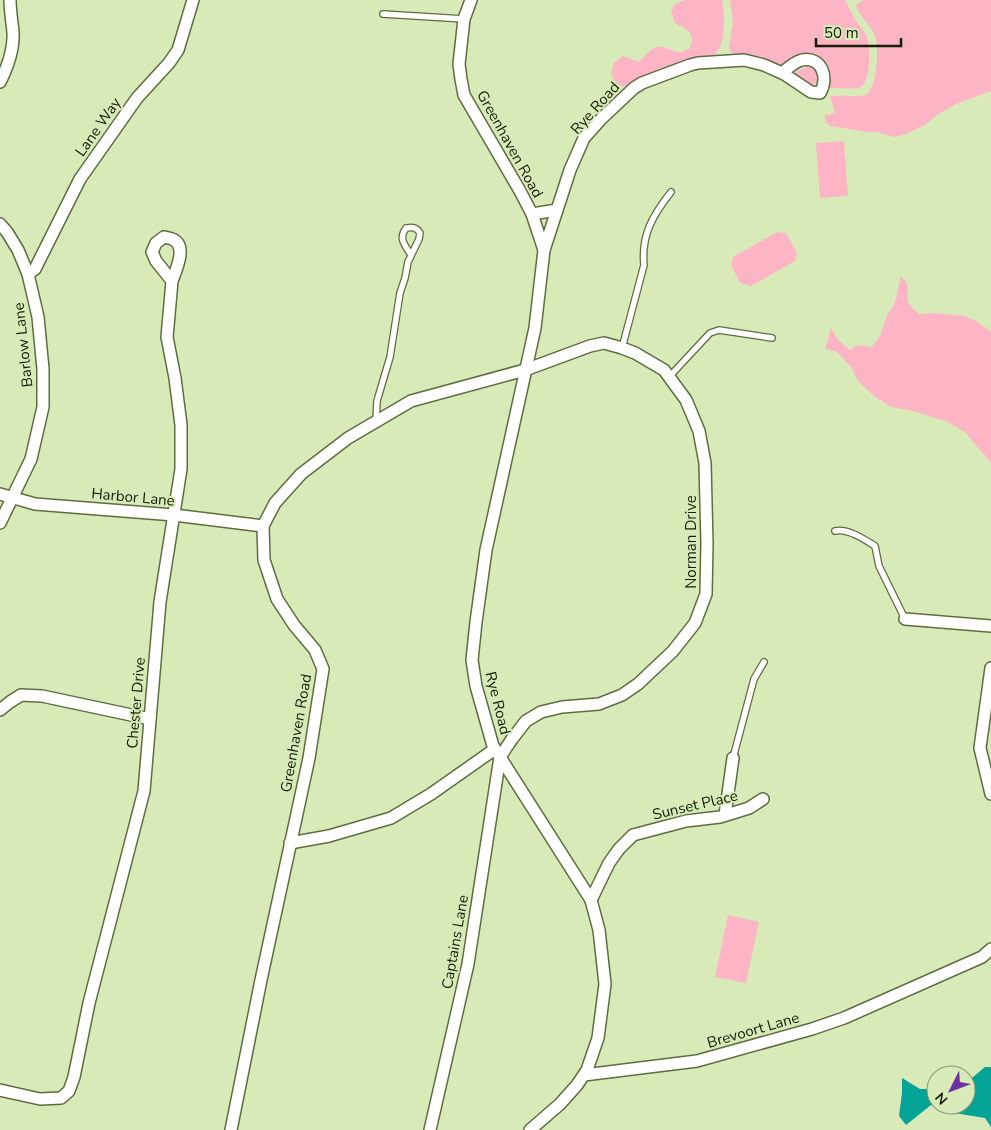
<svg xmlns="http://www.w3.org/2000/svg" width="991" height="1130" font-family="'Nunito Sans',sans-serif">
	<rect width="100%" height="100%" fill="#d8eab8"/>
	<g fill="#fdb5c5">
		<path d="M685,0H722C725,15 727,49 711,58C705,61 692,59 684,61C664,67 644,78 624,87L617,84L611,74L614,63L623,56L639,62C644,57 648,51 654,48C665,43 673,54 682,52C685,51 687,49 690,48L692,40L690,32L675,23L671,11L675,4Z"/>
		<path d="M730,0H845L855,19L867,36C870,46 872,84 859,88C857,89 831,88 828,88C829,73 827,50 806,54C798,56 789,63 782,66L757,58L735,55L732,53L729,48L733,22Z"/>
		<path d="M864,0H991V91L956,104L937,115L925,125L906,134L895,137L876,132H868L830,126L825,121V115L835,113L830,96C838,95 859,97 865,95C878,90 879,47 875,36C871,25 860,18 856,6L857,4Z"/>
		<path d="M806,67C818,67 821,74 815,84L812,85L793,74L799,70Z"/>
		<polygon points="844,141 848,196 820,198 816,143"/>
		<polygon points="777,232 786,233 797,253 795,261 751,286 740,283 731,265 733,257"/>
		<path d="M901,276L907,283L908,302L914,310L920,314L934,313L964,316L978,322L991,332V463L965,432L948,422L913,411L891,407L874,396L858,381L851,367L837,352L825,349L831,328L838,340L850,350L858,345L871,347C882,338 882,328 887,316C889,311 893,307 895,302C898,294 898,285 901,276Z"/>
		<polygon points="728,915 759,922 746,983 715,977"/>
	</g>
	<polygon fill="#03a495" points="985,1067 991,1067 991,1127 985,1118 954,1113 931,1105 906,1125 899,1116 902,1093 902,1078 920,1089 936,1089 936,1105 966,1105 966,1083"/>
	<g fill="none" stroke-linecap="round" stroke-linejoin="round">
		<defs>
			<g id="lane">
				<polyline points="383,14 464,19"/>
				<path d="M622,348L644,265C641,235 653,215 671,192"/>
				<polyline points="669,377 710,333 719,330 772,338"/>
				<path d="M376,421L377,401L390,357L400,293L405,278L408,262L419,239L420,233C416,227 413,227 406,228C398,239 405,245 411,255"/>
				<path d="M835,531C847,528 864,539 875,546L879,566L905,619"/>
				<polyline points="733,758 754,679 764,662"/>
			</g>
			<g id="street">
				<polyline points="471,0 464,19 459,64 461,79 464,95 520,191 532,214 544,250 535,328 486,550 476,622 472,660 476,686 493,746 591,900 599,930 605,984 598,1038 587,1070 577,1085 560,1104 530,1130"/>
				<path d="M0,82C7,68 14,48 13,32C12,21 10,11 10,0"/>
				<polyline points="532,214 557,210"/>
				<polyline points="0,224 7,232 18,250 28,274 38,317 43,369 43,407 31,459 0,523"/>
				<path d="M544,250L570,170L584,138L600,120L634,88L642,83L690,65L698,63L744,60L764,65L782,73L784,74L811,92L820,93C829,78 822,56 802,60C794,62 788,68 782,73"/>
				<polyline points="28,274 35,269 80,179 137,98 169,63 178,50 193,0"/>
				<polyline points="0,494 35,504 174,515 263,526"/>
				<polyline points="905,619 991,626"/>
				<polyline points="991,668 980,748 991,794"/>
				<polyline points="0,710 10,702 21,695 42,696 150,719"/>
				<polyline points="725,815 733,758"/>
				<polyline points="290,843 329,836 391,818 431,794 495,749"/>
				<polyline points="591,900 609,863 619,849 633,835 686,821 720,817 749,808 763,799"/>
				<polyline points="584,1075 697,1061 812,1029 844,1018 982,957 991,949"/>
				<path d="M0,1090L40,1099L61,1098L69,1091L74,1077L89,1003L144,791L160,602L181,469V425L175,378L167,337L172,281L156,261L152,252L156,243L164,237C167,238 170,238 172,239C188,245 176,270 172,281"/>
				<polyline points="231,1130 261,980 309,758 323,669 315,650 294,625 277,599 264,560 263,526 275,503 301,474 348,438 411,401 525,370 590,346 604,343 622,348 635,353 664,370 686,400 699,431 705,463 707,543 706,594 695,623 673,651 638,684 622,695 599,704 562,707 541,712 526,721 512,739 500,757 468,964 430,1130"/>
			</g>
		</defs>
		<use href="#lane" stroke="#5e6d40" stroke-width="8"/>
		<use href="#street" stroke="#5e6d40" stroke-width="14"/>
		<use href="#lane" stroke="#fff" stroke-width="5.5"/>
		<use href="#street" stroke="#fff" stroke-width="11"/>
	</g>
	<g text-anchor="middle" stroke-width="4" stroke-linejoin="round" paint-order="stroke">
		<g font-size="15" fill="#171d0a" stroke="#d8eab8">
			<text transform="translate(595 108) rotate(-48)" y="5">Rye Road</text>
			<text transform="translate(98 127) rotate(-55)" y="5">Lane Way</text>
			<text transform="translate(510 144) rotate(61)" y="5">Greenhaven Road</text>
			<text transform="translate(23 345) rotate(-96)" y="5">Barlow Lane</text>
			<text transform="translate(133 497) rotate(5)" y="5">Harbor Lane</text>
			<text transform="translate(691 542) rotate(-90)" y="5">Norman Drive</text>
			<text transform="translate(136 703) rotate(-85)" y="5">Chester Drive</text>
			<text transform="translate(498 703) rotate(76)" y="5">Rye Road</text>
			<text transform="translate(296 733) rotate(-80)" y="5">Greenhaven Road</text>
			<text transform="translate(695 805) rotate(-13)" y="5">Sunset Place</text>
			<text transform="translate(455 942) rotate(-80)" y="5">Captains Lane</text>
			<text transform="translate(753 1030) rotate(-16)" y="5">Brevoort Lane</text>
		</g>
	</g>
	<g transform="translate(951 1090) rotate(228)"><circle r="24" fill="#d8eab8" stroke="#8b9872"/>
	<path d="M0-4L9 19L0 12L-9 19Z" fill="#6d30a5"/>
	<text y="-8" font-size="14" font-weight="bold" text-anchor="middle" fill="#171d0a">N</text>
	</g>
	<path d="M816 38v8h85v-8" fill="none" stroke="#171d0a" stroke-width="2.5"/>
	<text x="824" y="38" font-size="15" fill="#171d0a" stroke="#d8eab8" stroke-width="4" paint-order="stroke">50 m</text>
</svg>
